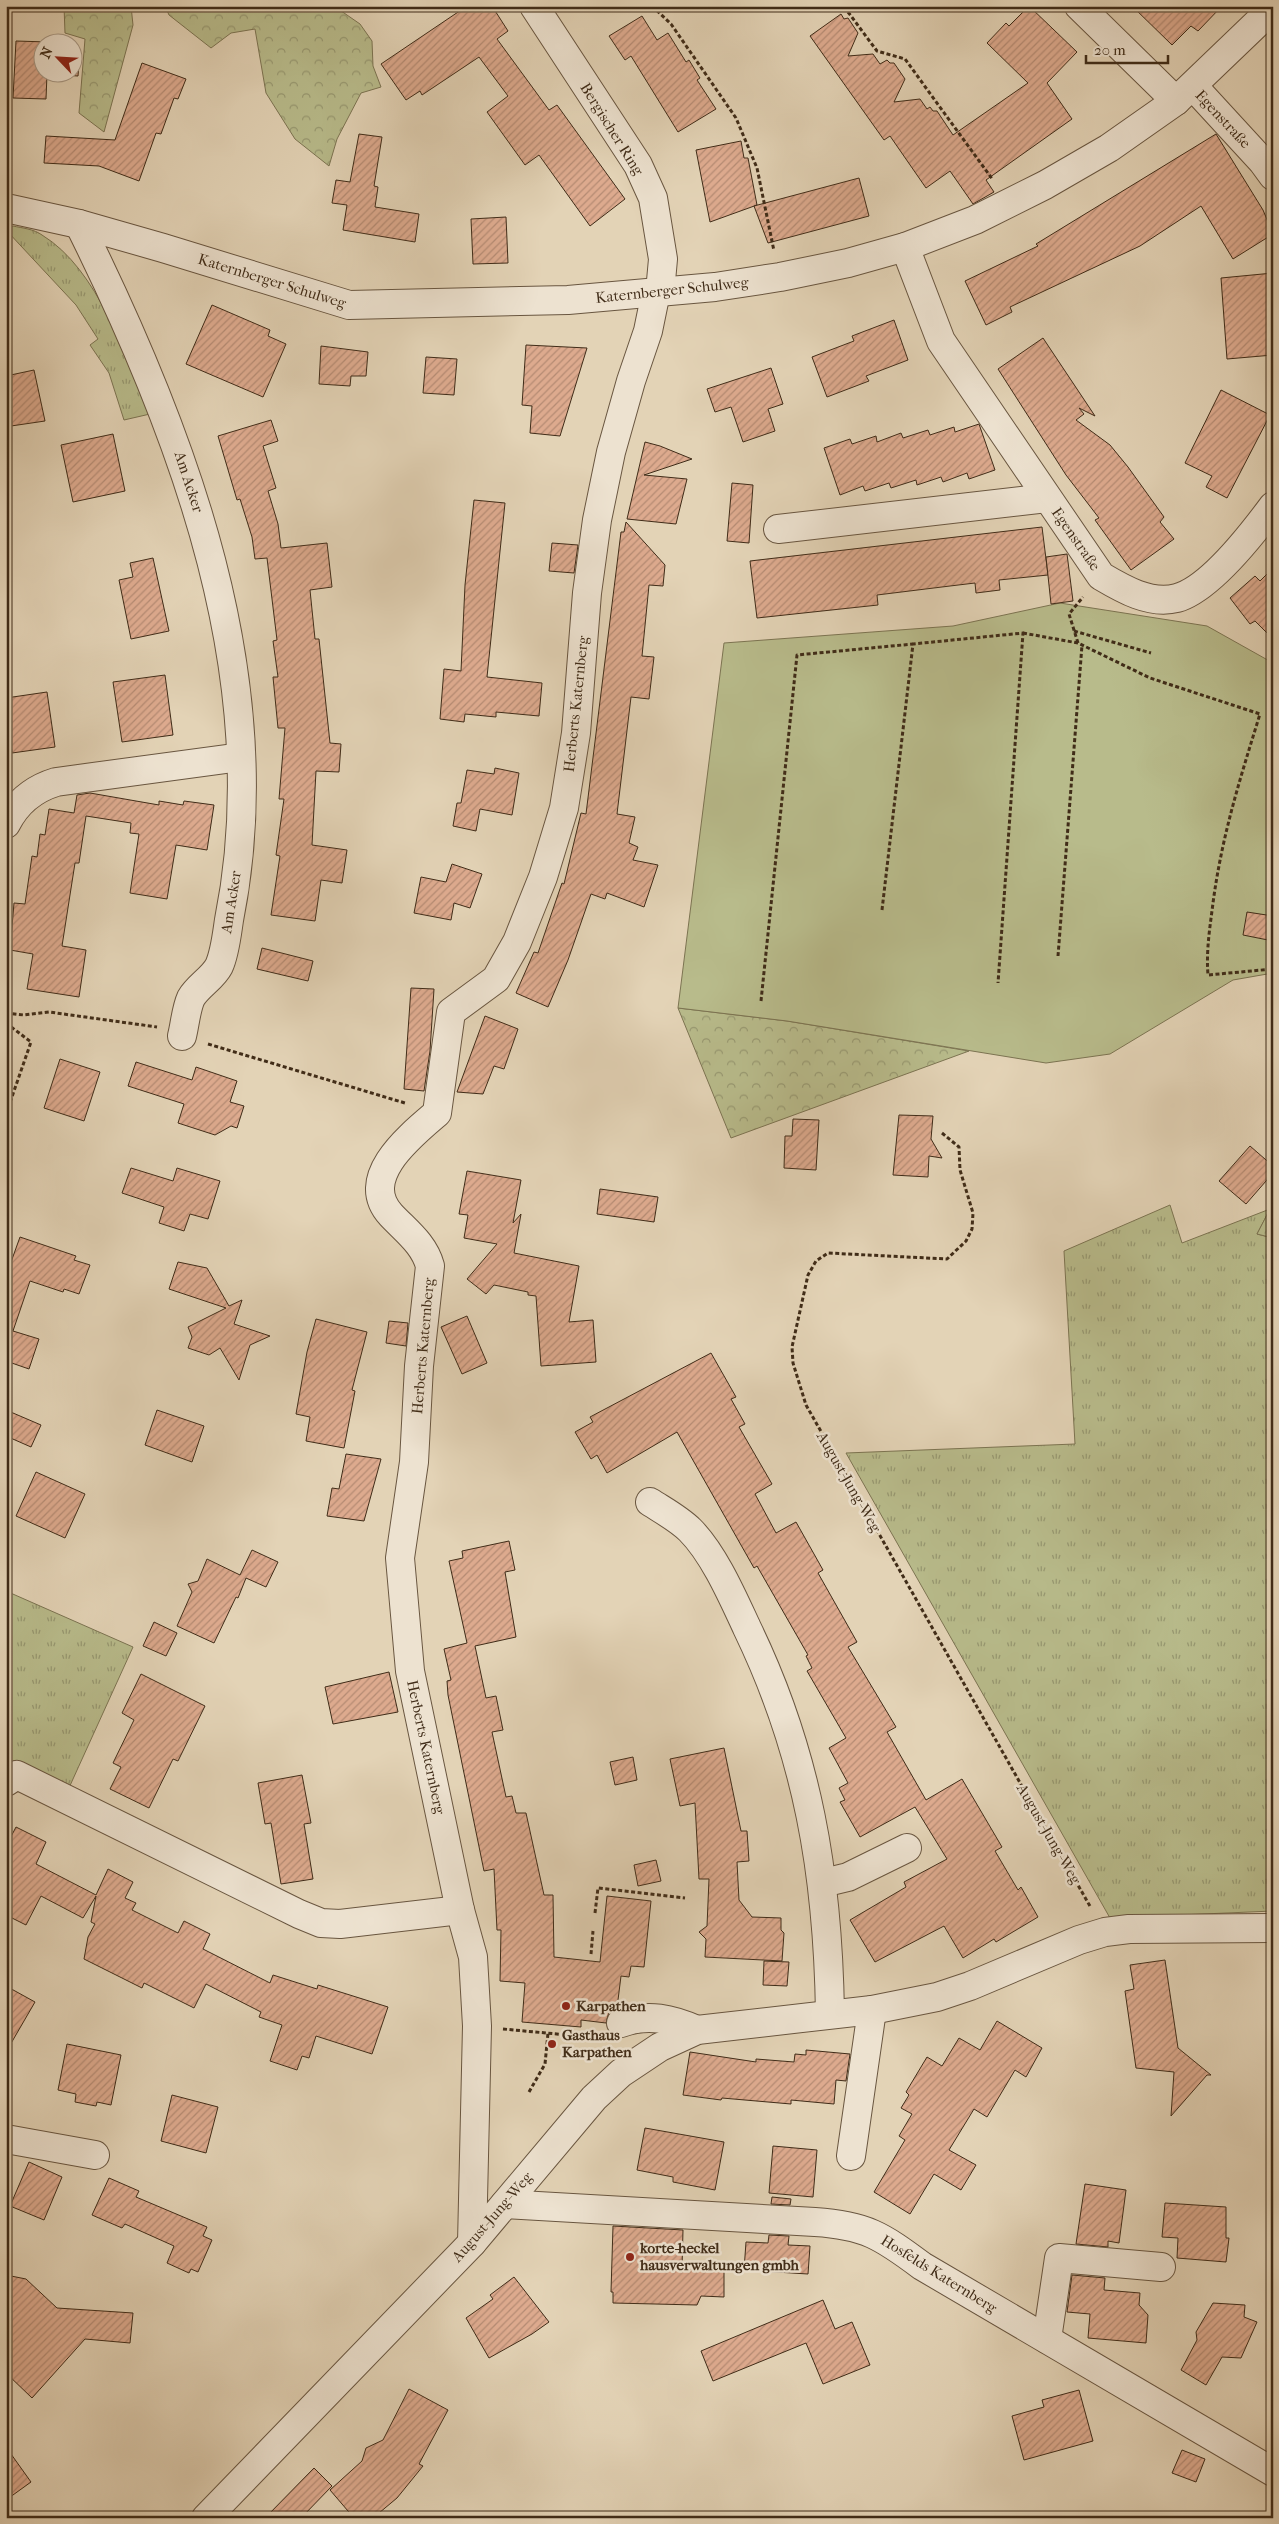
<svg xmlns="http://www.w3.org/2000/svg" width="1279" height="2524" font-family="'IM FELL French Canon',serif">
	<defs>
		<pattern id="grass-tufts" width="24" height="20" patternUnits="userSpaceOnUse" patternTransform="scale(1.25)"><rect width="24" height="20" fill="#b8bb8b"/><path d="M3 7l-1-3M5 7V3M7 7l1-3M15 17l-1-3M17 17v-4M19 17l1-3" fill="none" stroke="#979871"/></pattern>
		<pattern id="forest-crowns" width="20" height="18" patternUnits="userSpaceOnUse" patternTransform="scale(1.25)"><rect width="20" height="18" fill="#b8bb8b"/><path d="M2 6a3 3 0 1 1 6 0M12 15a3 3 0 1 1 6 0" fill="none" stroke="#979871"/></pattern>
		<pattern id="building-hatch" width="6" height="6" patternUnits="userSpaceOnUse" patternTransform="scale(1.25)"><rect width="6" height="6" fill="#ddaa8e"/><path d="M-1 1l2-2M0 6l6-6M5 7l2-2" fill="none" stroke="#b58b73"/></pattern>
	</defs>
	<rect width="100%" height="100%" fill="#e3d3b6"/>
	<filter id="stains"><feTurbulence type="fractalNoise" baseFrequency=".004" numOctaves="4"/><feColorMatrix values="0 0 0 0 .2 0 0 0 0 .09 0 0 0 0 .02 0 0 0 .5 -.17"/></filter>
	<radialGradient id="worn" r=".72"><stop offset=".6" stop-color="#630" stop-opacity="0"/><stop offset="1" stop-color="#630" stop-opacity=".3"/></radialGradient>
	<g fill="url(#grass-tufts)" stroke="#7c7452">
		<path d="M13,226C22,228 34,229 42,235C98,269 126,357 150,414L124,420L109,373L90,345L98,339L76,305L7,231Z"/>
		<polygon points="1170,1205 1182,1243 1270,1209 1257,1234 1273,1238 1273,1911 1110,1918 846,1453 1075,1444 1064,1251"/>
		<polygon points="6,1591 133,1647 68,1790 6,1759"/>
	</g>
	<g fill="url(#forest-crowns)" stroke="#7c7452">
		<polygon points="64,6 131,6 133,25 104,132 79,113 85,39 65,33"/>
		<polygon points="165,6 334,6 360,24 372,41 373,66 381,87 361,93 337,139 329,166 295,139 266,93 255,29 231,33 211,48 169,15"/>
		<polygon points="678,1008 787,1021 969,1051 731,1138"/>
		<polygon points="1273,1208 1273,1238 1257,1234 1270,1209"/>
	</g>
	<polygon fill="#b8bb8b" stroke="#7c7452" points="1060,603 1207,626 1273,663 1273,973 1233,980 1110,1054 1046,1063 787,1021 678,1008 724,643 953,626"/>
	<g fill="url(#building-hatch)" stroke="#402c18">
		<polygon points="467,6 492,6 508,31 497,39 549,110 557,105 625,199 590,226 539,155 525,165 487,112 508,96 479,57 422,95 420,91 406,100 381,64"/>
		<polygon points="1029,6 1077,52 1047,83 1072,119 986,180 994,192 973,204 950,171 926,188 890,136 884,140 810,36 841,14 844,19 848,18 858,33 848,56 873,54 880,64 887,60 890,63 894,63 905,79 894,102 920,99 927,109 930,107 933,111 937,111 953,135 1028,83 987,43 1006,23 1009,26"/>
		<polygon points="1132,6 1222,6 1198,31 1191,26 1172,45"/>
		<polygon points="642,16 657,40 668,33 686,62 689,60 700,78 697,80 716,109 678,132 631,56 625,60 609,36"/>
		<polygon points="16,41 48,42 42,42 42,72 72,72 72,50 80,50 78,76 47,74 46,99 13,98"/>
		<polygon points="142,63 186,79 178,99 174,98 161,134 156,133 139,181 99,166 44,163 46,136 115,140"/>
		<polygon points="359,134 382,137 374,186 378,187 375,207 419,214 415,242 343,230 347,205 332,203 336,180 350,182"/>
		<polygon points="1216,134 1263,210 1273,234 1233,259 1201,206 1140,246 1010,307 1012,312 986,325 965,281 1038,246 1036,244"/>
		<polygon points="741,141 744,158 748,158 757,205 710,222 696,150"/>
		<polygon points="859,178 869,216 768,243 754,206"/>
		<polygon points="506,217 508,263 473,264 471,219"/>
		<polygon points="1273,273 1273,355 1227,359 1221,278"/>
		<polygon points="212,305 270,330 268,336 286,344 263,397 186,364"/>
		<polygon points="894,320 908,360 866,376 869,381 827,397 812,357 854,341 852,336"/>
		<polygon points="1043,338 1095,416 1079,408 1084,414 1076,420 1110,445 1128,467 1164,517 1160,522 1174,539 1131,570 1095,520 1099,518 1066,475 998,369"/>
		<polygon points="526,345 587,348 560,436 530,433 532,406 522,405"/>
		<polygon points="321,346 368,352 366,376 351,376 350,386 319,384"/>
		<polygon points="426,357 457,359 454,395 423,393"/>
		<polygon points="771,368 783,404 768,409 775,431 743,442 731,407 715,412 707,389"/>
		<polygon points="34,370 45,421 11,426 6,402 6,376"/>
		<polygon points="1221,390 1270,415 1227,498 1206,487 1212,476 1185,463"/>
		<polygon points="271,420 278,441 263,446 276,488 268,491 278,524 281,548 327,543 332,587 310,590 315,639 319,639 330,743 341,744 339,772 316,771 312,845 347,850 342,883 321,880 315,921 271,915 280,856 276,855 284,799 279,799 285,728 278,728 273,677 278,677 273,641 277,640 267,558 255,559 252,537 240,499 237,500 218,436"/>
		<polygon points="979,424 995,470 969,479 967,473 943,482 941,477 917,485 916,480 891,488 889,483 865,491 863,486 840,495 824,448 850,439 852,444 876,436 877,442 901,433 903,438 928,430 930,435 954,427 955,432"/>
		<polygon points="113,434 125,491 73,502 61,445"/>
		<polygon points="645,442 660,446 692,459 644,475 687,479 676,524 627,519"/>
		<polygon points="732,483 753,485 749,543 727,541"/>
		<polygon points="474,500 505,503 487,677 542,683 539,716 496,712 496,717 465,714 464,722 440,719 444,669 461,671 465,585"/>
		<polygon points="626,522 665,565 663,586 649,585 642,656 654,657 649,699 631,697 617,814 635,817 629,843 638,847 633,860 658,865 644,907 607,893 605,899 591,894 568,960 548,1007 516,993 534,952 538,953 562,883 564,884 581,813 586,814 621,532 624,532"/>
		<polygon points="1042,527 1048,575 999,580 1000,590 976,593 975,583 950,586 877,595 878,605 757,618 750,561"/>
		<polygon points="552,543 578,545 574,573 549,571"/>
		<polygon points="1067,554 1073,601 1051,604 1046,557"/>
		<polygon points="153,558 169,631 131,639 119,580 133,577 130,563"/>
		<polygon points="1273,568 1273,639 1255,621 1250,624 1230,598 1255,576 1260,581"/>
		<polygon points="165,675 173,735 122,742 113,682"/>
		<polygon points="47,692 55,747 12,753 6,698"/>
		<polygon points="495,768 519,773 512,815 480,809 476,831 453,826 457,803 461,803 467,770 494,774"/>
		<polygon points="90,793 159,805 159,801 183,805 184,801 214,805 207,850 176,845 167,899 130,893 139,834 130,833 131,823 86,816 79,863 75,863 62,946 86,950 79,997 27,989 33,954 10,950 14,903 25,904 32,856 37,857 40,834 45,835 49,809 74,813 77,795"/>
		<polygon points="452,864 482,874 470,908 454,903 451,920 414,913 421,877 446,882"/>
		<polygon points="1247,912 1273,916 1273,941 1243,935"/>
		<polygon points="262,948 313,961 308,981 257,969"/>
		<polygon points="411,988 434,989 430,1051 424,1091 404,1089"/>
		<polygon points="485,1016 518,1029 504,1069 494,1066 483,1094 457,1092"/>
		<polygon points="60,1059 100,1072 84,1121 44,1108"/>
		<polygon points="136,1062 192,1080 196,1067 237,1081 230,1102 244,1106 237,1128 231,1126 215,1135 178,1123 184,1104 128,1086"/>
		<polygon points="899,1115 933,1116 931,1139 942,1158 929,1156 928,1177 893,1175"/>
		<polygon points="793,1119 819,1120 816,1170 784,1168 785,1136 792,1136"/>
		<polygon points="1250,1146 1273,1166 1273,1173 1246,1204 1219,1181"/>
		<polygon points="131,1168 173,1181 177,1168 220,1181 208,1219 190,1214 184,1231 159,1223 164,1207 122,1193"/>
		<polygon points="467,1171 521,1180 513,1223 521,1214 514,1253 579,1266 569,1322 593,1320 596,1362 541,1366 536,1296 528,1295 528,1292 494,1285 486,1294 467,1279 497,1244 464,1238 468,1215 459,1214"/>
		<polygon points="600,1189 658,1197 654,1222 597,1214"/>
		<polygon points="20,1237 76,1256 74,1260 90,1265 79,1294 64,1289 63,1292 30,1281 13,1331 39,1339 29,1369 6,1361 6,1276"/>
		<polygon points="178,1262 207,1268 229,1306 242,1300 234,1324 270,1336 250,1345 239,1380 220,1348 209,1355 188,1348 192,1337 188,1327 226,1308 169,1289"/>
		<polygon points="467,1316 487,1363 462,1374 441,1327"/>
		<polygon points="316,1319 367,1332 352,1390 355,1391 344,1448 306,1441 310,1417 296,1414 307,1352"/>
		<polygon points="389,1321 408,1323 406,1346 386,1343"/>
		<polygon points="711,1353 736,1397 731,1399 745,1424 739,1427 772,1484 755,1494 776,1533 796,1522 823,1570 818,1573 857,1642 848,1647 896,1727 887,1732 926,1800 962,1779 1002,1847 995,1851 1018,1890 1021,1887 1038,1917 996,1942 994,1939 963,1958 944,1926 875,1962 850,1920 906,1887 904,1882 947,1859 915,1807 860,1837 840,1802 845,1800 839,1788 848,1783 829,1748 846,1738 807,1671 812,1668 806,1656 808,1655 757,1566 754,1568 677,1432 607,1473 597,1455 591,1459 575,1432 593,1422 590,1417"/>
		<polygon points="6,1410 41,1425 31,1447 6,1436"/>
		<polygon points="157,1410 204,1426 192,1462 145,1445"/>
		<polygon points="346,1454 381,1459 364,1521 327,1516 332,1488 339,1489"/>
		<polygon points="36,1472 85,1494 65,1538 16,1516"/>
		<polygon points="509,1541 515,1570 505,1572 516,1637 475,1646 486,1698 496,1696 503,1730 492,1732 506,1797 512,1796 516,1813 526,1813 544,1895 553,1895 554,1957 600,1962 607,1896 651,1901 644,1967 631,1966 629,1977 621,1976 617,2008 610,2008 606,2023 581,2020 581,2027 522,2022 525,1983 500,1981 501,1930 497,1930 494,1869 484,1871 448,1695 447,1681 451,1680 444,1649 467,1643 449,1561 463,1558 462,1551"/>
		<polygon points="252,1550 278,1562 266,1587 246,1578 238,1598 236,1597 214,1643 177,1626 192,1592 188,1584 198,1581 207,1559 240,1575"/>
		<polygon points="154,1622 177,1633 166,1656 143,1646"/>
		<polygon points="389,1672 398,1712 333,1724 325,1687"/>
		<polygon points="141,1674 205,1706 178,1761 173,1759 149,1808 110,1789 121,1767 113,1763 134,1720 122,1713"/>
		<polygon points="724,1748 741,1831 747,1831 749,1861 737,1862 739,1900 752,1917 781,1918 781,1930 784,1933 782,1961 705,1957 706,1939 699,1932 707,1926 709,1879 699,1879 695,1803 680,1806 670,1759"/>
		<polygon points="633,1757 637,1780 615,1785 610,1762"/>
		<polygon points="302,1775 311,1823 304,1824 313,1879 281,1884 271,1823 265,1824 258,1783"/>
		<polygon points="16,1827 46,1842 36,1864 96,1895 108,1869 133,1882 125,1898 136,1903 132,1910 178,1933 184,1921 210,1934 203,1949 270,1983 273,1975 317,1989 318,1985 388,2007 372,2054 316,2036 309,2058 302,2056 297,2070 270,2061 282,2025 259,2017 261,2012 206,1984 194,2008 144,1983 142,1988 84,1959 88,1937 95,1924 91,1922 96,1896 83,1918 41,1896 26,1925 6,1915 6,1846"/>
		<polygon points="656,1860 661,1881 638,1886 634,1865"/>
		<polygon points="1165,1960 1178,2048 1211,2075 1207,2075 1171,2116 1174,2072 1136,2068 1125,1991 1134,1989 1130,1965"/>
		<polygon points="764,1961 789,1962 787,1986 763,1985"/>
		<polygon points="6,1986 35,2002 6,2052"/>
		<polygon points="997,2021 1042,2048 1026,2077 1015,2070 987,2117 974,2109 949,2150 976,2165 961,2190 934,2174 910,2214 874,2192 905,2140 899,2136 912,2114 901,2108 909,2095 906,2092 927,2057 942,2066 959,2038 980,2050"/>
		<polygon points="67,2044 121,2055 111,2105 97,2102 96,2106 75,2102 76,2094 58,2090"/>
		<polygon points="806,2050 850,2054 846,2081 836,2080 834,2104 791,2100 791,2104 722,2098 721,2100 683,2095 690,2052 756,2062 756,2059 794,2062 795,2054 806,2055"/>
		<polygon points="172,2095 218,2107 206,2153 161,2141"/>
		<polygon points="645,2128 724,2142 715,2190 673,2182 673,2177 637,2170"/>
		<polygon points="773,2146 817,2150 813,2197 769,2193"/>
		<polygon points="29,2162 62,2177 44,2220 10,2206"/>
		<polygon points="109,2178 139,2191 136,2197 207,2227 203,2236 212,2240 198,2272 191,2269 189,2273 167,2263 174,2246 125,2224 122,2228 92,2215"/>
		<polygon points="1085,2184 1126,2190 1119,2243 1108,2241 1108,2247 1076,2244"/>
		<polygon points="772,2197 791,2199 790,2205 771,2204"/>
		<polygon points="1165,2203 1226,2207 1226,2238 1229,2238 1226,2262 1177,2258 1178,2238 1162,2237"/>
		<polygon points="613,2226 683,2230 682,2269 724,2271 724,2297 701,2296 697,2305 613,2303 613,2292 611,2292"/>
		<polygon points="769,2235 789,2236 788,2245 810,2246 808,2274 744,2270 746,2242 768,2243"/>
		<polygon points="6,2275 26,2279 57,2308 133,2313 130,2343 85,2339 32,2398 6,2373"/>
		<polygon points="1072,2275 1105,2278 1104,2290 1140,2293 1139,2305 1148,2315 1146,2343 1088,2338 1090,2314 1067,2312"/>
		<polygon points="514,2277 549,2322 532,2334 489,2358 466,2318 493,2299 490,2295"/>
		<polygon points="823,2300 835,2329 852,2322 870,2365 823,2384 806,2343 713,2381 701,2351"/>
		<polygon points="1213,2303 1245,2305 1244,2317 1257,2322 1241,2358 1222,2357 1206,2385 1181,2370 1197,2340 1196,2332"/>
		<polygon points="409,2389 448,2410 419,2464 423,2466 397,2498 373,2518 354,2518 330,2490 362,2461 366,2448 383,2440"/>
		<polygon points="1079,2390 1093,2441 1024,2460 1012,2416 1044,2407 1042,2400"/>
		<polygon points="6,2447 31,2482 6,2500"/>
		<polygon points="1182,2450 1205,2459 1196,2482 1172,2473"/>
		<polygon points="314,2468 332,2486 301,2518 265,2518"/>
	</g>
	<g fill="none" stroke-linecap="round" stroke-linejoin="round">
		<defs>
			<g id="minor">
				<polyline points="534,6 638,165 653,198 663,259 660,292"/>
				<polyline points="1079,6 1176,101"/>
				<polyline points="1193,86 1262,161 1273,176"/>
				<polyline points="6,208 79,224 163,248 349,305 568,300 715,287 780,277 848,263 905,247 975,220 1045,185 1109,148 1176,101 1273,8"/>
				<path d="M79,224C184,435 277,681 229,920C227,933 225,953 219,966C213,978 198,986 191,998C186,1009 185,1024 182,1036"/>
				<path d="M905,247L941,341L1101,576C1123,589 1150,605 1177,598C1210,589 1253,533 1273,506"/>
				<polyline points="778,529 1047,498"/>
				<path d="M6,824C17,802 33,789 56,782L241,757"/>
				<path d="M650,1502C664,1511 679,1519 690,1530C714,1554 733,1598 747,1628C808,1754 828,1875 830,2014"/>
				<polyline points="6,1782 17,1775 299,1914 321,1923 340,1924 460,1910"/>
				<polyline points="823,1883 848,1877 907,1848"/>
				<path d="M621,2023C648,2013 672,2019 697,2030"/>
				<polyline points="6,2139 95,2155"/>
				<polyline points="851,2156 872,2010"/>
				<path d="M505,2204L815,2222C865,2225 882,2236 922,2266L1273,2472"/>
				<path d="M472,2243L477,2026L473,1957L460,1910L410,1671L400,1558L414,1462L419,1366L430,1266C424,1244 407,1232 391,1215C357,1178 410,1136 437,1113L451,1012L496,979L517,942L543,877L564,808L576,733L587,593L597,520L611,452L631,381L648,331L656,292"/>
				<polyline points="1047,2339 1059,2258 1161,2267"/>
				<polyline points="206,2518 472,2243 594,2098 621,2073 660,2047 697,2030 872,2010 937,1997 970,1986 1079,1940 1105,1932 1129,1929 1273,1928"/>
			</g>
		</defs>
		<use href="#minor" stroke="#695640" stroke-width="30"/>
		<g stroke="#402c18" stroke-width="3" stroke-dasharray="4 2.5" stroke-linecap="butt">
			<polyline points="652,6 671,24 736,118 757,168 774,251"/>
			<polyline points="848,12 877,51 905,59 993,180"/>
			<polyline points="1074,631 1151,653"/>
			<path d="M1023,633L1078,643L1150,678L1260,714C1240,779 1222,835 1213,903C1210,927 1206,950 1208,975L1273,969"/>
			<polyline points="1078,643 1069,614 1083,597"/>
			<polyline points="882,910 913,644 1023,633 998,983"/>
			<polyline points="1058,956 1082,645"/>
			<polyline points="761,1001 797,655 913,644"/>
			<polyline points="6,1013 24,1015 49,1012 157,1027"/>
			<polyline points="6,1023 31,1042 6,1114"/>
			<polyline points="208,1044 405,1103"/>
			<polyline points="942,1133 959,1147 960,1170 973,1213 972,1229 966,1241 947,1259 828,1253 816,1261 808,1275 792,1347 793,1363 806,1405 1091,1908"/>
			<polyline points="595,1913 598,1888 685,1898"/>
			<polyline points="591,1954 593,1931"/>
			<polyline points="503,2029 589,2037 596,2035"/>
			<polyline points="529,2092 545,2064 548,2033"/>
		</g>
		<use href="#minor" stroke="#ede2d0" stroke-width="28"/>
	</g>
	<g fill="#8f2418" stroke="#ede2d0" stroke-width="2">
		<circle cx="566" cy="2006" r="5"/>
		<circle cx="552" cy="2044" r="5"/>
		<circle cx="630" cy="2257" r="5"/>
	</g>
	<g text-anchor="middle" stroke-width="5" stroke-linejoin="round" paint-order="stroke">
		<g font-size="15" fill="#402c18" stroke="#ede2d0">
			<text transform="translate(1223 119) rotate(47)" y="5">Egenstraße</text>
			<text transform="translate(612 129) rotate(58)" y="5">Bergischer Ring</text>
			<text transform="translate(272 281) rotate(17)" y="5">Katernberger Schulweg</text>
			<text transform="translate(672 290) rotate(-6)" y="5">Katernberger Schulweg</text>
			<text transform="translate(189 482) rotate(72)" y="5">Am Acker</text>
			<text transform="translate(1076 539) rotate(55)" y="5">Egenstraße</text>
			<text transform="translate(576 704) rotate(-84)" y="5">Herberts Katernberg</text>
			<text transform="translate(231 902) rotate(-81)" y="5">Am Acker</text>
			<text transform="translate(423 1346) rotate(-85)" y="5">Herberts Katernberg</text>
			<text transform="translate(849 1482) rotate(60)" y="5">August-Jung-Weg</text>
			<text transform="translate(426 1747) rotate(78)" y="5">Herberts Katernberg</text>
			<text transform="translate(1049 1834) rotate(60)" y="5">August-Jung-Weg</text>
			<text transform="translate(492 2217) rotate(-49)" y="5">August-Jung-Weg</text>
			<text transform="translate(939 2274) rotate(32)" y="5">Hosfelds Katernberg</text>
		</g>
		<g font-size="15" font-weight="bold" fill="#402c18" stroke="#ede2d0" text-anchor="start">
			<text x="576" y="2011">Karpathen</text>
			<text x="562" y="2040">Gasthaus<tspan x="562" dy="17">Karpathen</tspan></text>
			<text x="640" y="2253">korte-heckel<tspan x="640" dy="17">hausverwaltungen gmbh</tspan></text>
		</g>
	</g>
	<rect width="1279" height="2524" fill="none" stroke="#e3d3b6" stroke-width="25"/>
	<rect x="8" y="8" width="1264" height="2509" fill="none" stroke="#402c18" stroke-width="2.5"/>
	<rect x="12" y="12" width="1254" height="2499" fill="none" stroke="#402c18"/>
	<g transform="translate(58 58) rotate(295)"><circle r="24" fill="#ede2d0" stroke="#a89986"/>
	<path d="M0-4L9 19L0 12L-9 19Z" fill="#8f2418"/>
	<text y="-8" font-size="14" font-weight="bold" text-anchor="middle" fill="#402c18">N</text>
	</g>
	<path d="M1086 55v8h82v-8" fill="none" stroke="#402c18" stroke-width="2.5"/>
	<text x="1094" y="55" font-size="15" fill="#402c18" stroke="#ede2d0" stroke-width="4" paint-order="stroke">20 m</text>
	<rect width="100%" height="100%" filter="url(#stains)"/>
	<rect width="100%" height="100%" fill="url(#worn)"/>
</svg>
